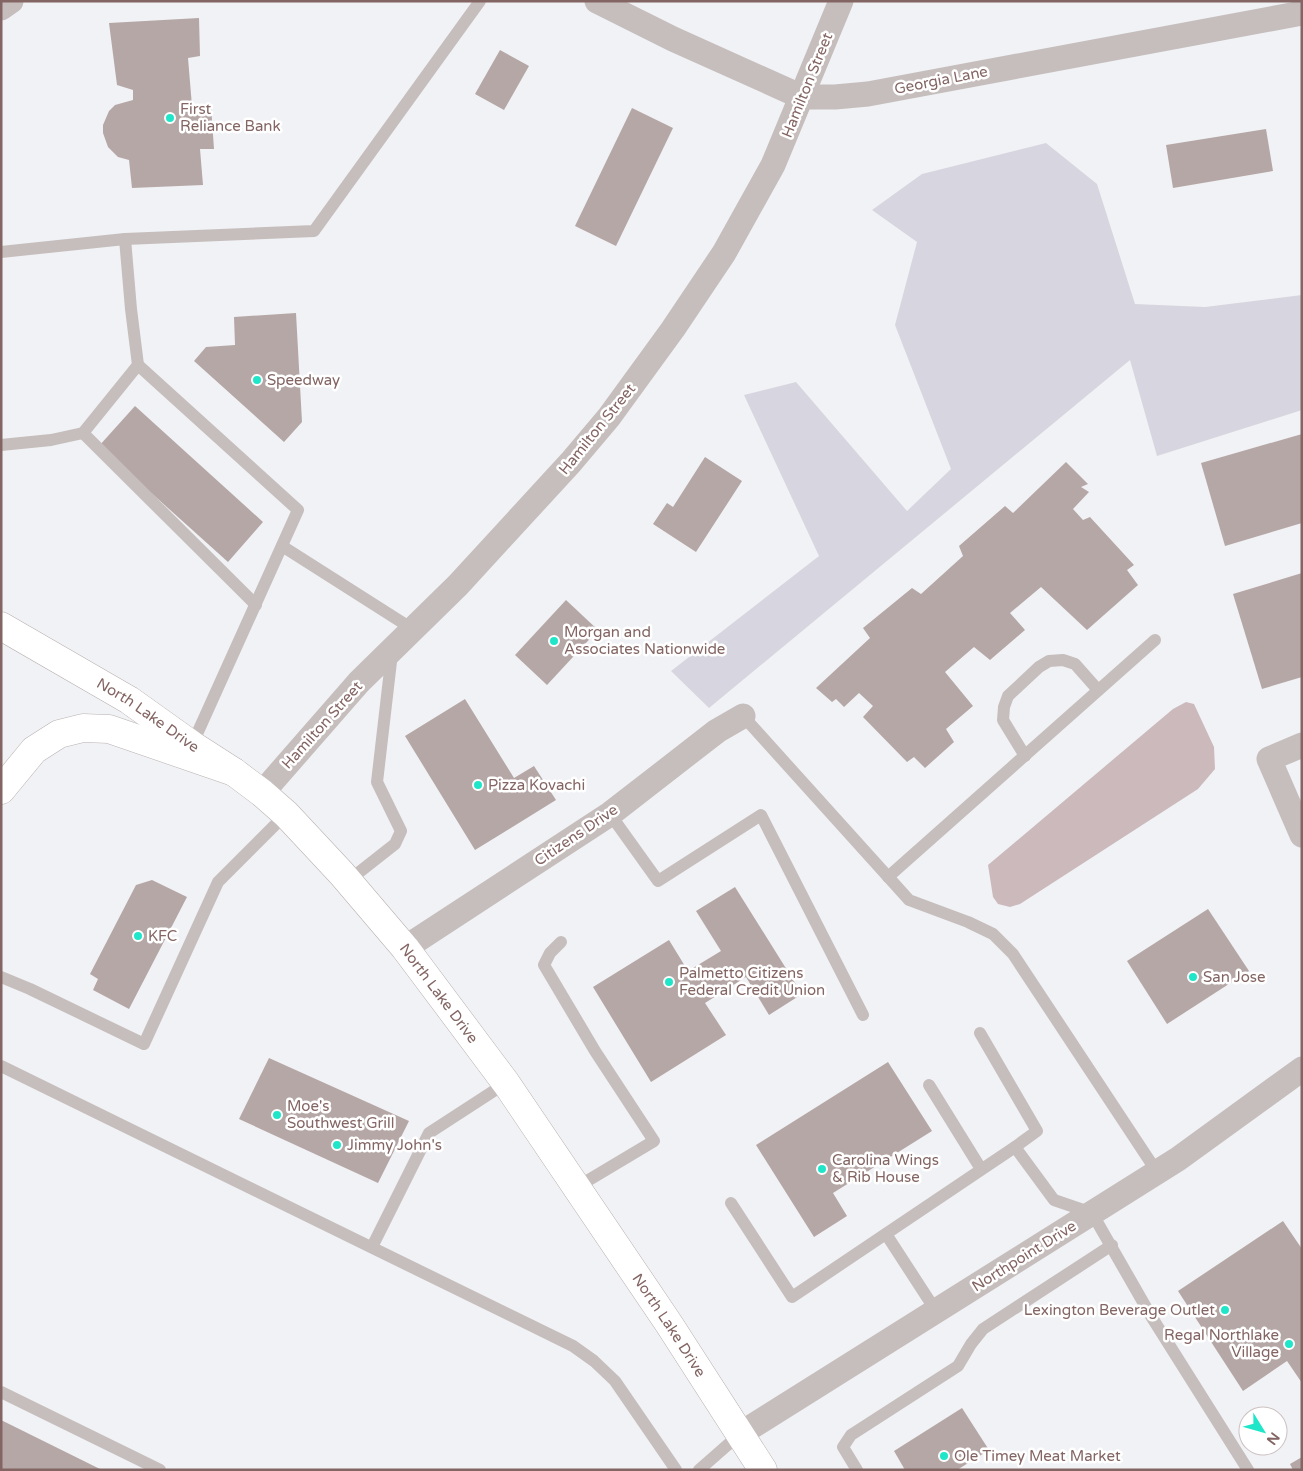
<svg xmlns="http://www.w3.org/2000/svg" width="1303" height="1471" font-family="'Varela Round',sans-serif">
	<rect width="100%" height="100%" fill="#f1f2f5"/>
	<polygon fill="#d7d5df" points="1046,143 1097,184 1135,304 1205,307 1302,295 1302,410 1157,456 1130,360 709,708 671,671 819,556 744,395 796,382 907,511 951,469 895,325 917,242 872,210 922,174"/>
	<polygon fill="#cbb9bc" points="1186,702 1194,704 1214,747 1215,769 1198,789 1020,904 1010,907 998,904 993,897 988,865 1173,709"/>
	<g fill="#b5a7a6">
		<polygon points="199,18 200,56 188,58 192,106 211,106 214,149 200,149 203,185 132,188 129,160 118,157 108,147 103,133 103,125 109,111 115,105 133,100 133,90 117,85 109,23"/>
		<polygon points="500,50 529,66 504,110 475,94"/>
		<polygon points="632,108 673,128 616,246 575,226"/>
		<polygon points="1266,129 1273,171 1173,188 1166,145"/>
		<polygon points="296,313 302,422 284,442 194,361 206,347 235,345 234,317"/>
		<polygon points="135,406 263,522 228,562 99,446"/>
		<polygon points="1302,434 1302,523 1225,546 1201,463"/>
		<polygon points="705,457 742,481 696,552 653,524 667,503 673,507"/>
		<polygon points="1066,462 1088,484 1081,487 1089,492 1073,509 1083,520 1090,517 1134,565 1127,570 1138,585 1087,630 1041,587 1010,613 1025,630 990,660 974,647 945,672 973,706 946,729 954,742 925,768 914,757 907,762 863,717 873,706 859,693 844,707 836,699 832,702 816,688 870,638 863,628 912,588 921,594 963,556 959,546 1005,506 1013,513"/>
		<polygon points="1302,573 1302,677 1262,689 1233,594"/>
		<polygon points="566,600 598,630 547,685 515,655"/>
		<polygon points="465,699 514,778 534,766 556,800 475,850 405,736"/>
		<polygon points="152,880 187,897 129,1009 93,990 98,979 90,974 136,885"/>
		<polygon points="735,887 802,994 769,1015 746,977 705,1003 726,1035 651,1082 593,987 669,940 688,971 721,951 696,911"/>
		<polygon points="1208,909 1249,971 1167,1024 1127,961"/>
		<polygon points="269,1058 409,1121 378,1183 239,1119"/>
		<polygon points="888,1062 932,1131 833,1193 847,1216 814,1237 756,1145"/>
		<polygon points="1283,1221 1302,1249 1302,1383 1287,1361 1243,1391 1178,1291"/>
		<polygon points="962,1408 989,1450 957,1470 905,1470 894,1451"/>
		<polygon points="1,1420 102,1470 1,1470"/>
		<polygon points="1302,1457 1302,1470 1293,1470 1290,1464"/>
	</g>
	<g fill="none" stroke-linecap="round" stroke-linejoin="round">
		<defs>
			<g id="secondary">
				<path id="s1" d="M1,626L129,700L192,745L234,772L262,793L286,814L342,874L405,948L506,1083L669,1324L763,1470"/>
			</g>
			<polyline id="primary" points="1,790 34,750 59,734 83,728 109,729 234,772"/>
		</defs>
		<use href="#secondary" stroke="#bab0b0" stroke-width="29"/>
		<use href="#primary" stroke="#bab1b1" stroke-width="29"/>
		<g stroke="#c6bebd" stroke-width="12">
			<polyline points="125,239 314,231 480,1"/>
			<polyline points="1,252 125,239 131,309 138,365"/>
			<polyline points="83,433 256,605"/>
			<polyline points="1,445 51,440 83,433 138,365 298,510 192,745"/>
			<polyline points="282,546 414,630"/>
			<polyline points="743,716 909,900 968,922 993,934 1013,954 1157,1172"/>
			<polyline points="1025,756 1003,720 1004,707 1008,696 1039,667 1049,661 1063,660 1075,664 1098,690"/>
			<polyline points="610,814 658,881 761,815 863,1015"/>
			<polyline points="888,877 1155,640"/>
			<polyline points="348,881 395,844 401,831 377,782 392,653"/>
			<polyline points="561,942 550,953 544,965 595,1051 654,1141 577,1187"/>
			<polyline points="1,977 30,989 144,1044 218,882 286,814"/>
			<polyline points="980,1033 1037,1131 1015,1147"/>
			<polyline points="1,1066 573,1346 594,1361 615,1381 676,1470"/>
			<polyline points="929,1085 981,1169"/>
			<polyline points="731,1203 792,1297 1015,1147 1054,1200 1092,1213 1151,1316 1248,1470"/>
			<polyline points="886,1234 936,1311"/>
			<polyline points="372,1247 429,1133 506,1083"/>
			<polyline points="1,1392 160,1470"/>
			<polyline points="699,1470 740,1434"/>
			<polyline points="857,1470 843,1447 851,1435 958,1366 971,1344 983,1329 1112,1245"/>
		</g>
		<g stroke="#c6bebd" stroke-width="25">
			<polyline points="597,1 673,39 802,97 835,97 868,94 1302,13"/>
			<polyline points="1,8 11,1"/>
			<polyline points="1302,745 1269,759 1302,835"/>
			<polyline points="262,793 359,682 458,585 571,462 609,417 673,329 724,253 773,165 841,1"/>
			<polyline points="405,948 610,814 717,731 743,716"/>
			<polyline points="740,1434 1178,1159 1302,1069"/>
		</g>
		<use href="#secondary" stroke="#fff" stroke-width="28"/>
		<use href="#primary" stroke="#fff" stroke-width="28"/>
	</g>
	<g fill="#20e6c9" stroke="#fff" stroke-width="2">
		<circle cx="170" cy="118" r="5"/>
		<circle cx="257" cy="380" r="5"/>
		<circle cx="554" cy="641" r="5"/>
		<circle cx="478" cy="785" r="5"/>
		<circle cx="138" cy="936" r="5"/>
		<circle cx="1193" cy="977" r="5"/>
		<circle cx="669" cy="982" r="5"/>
		<circle cx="277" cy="1115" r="5"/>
		<circle cx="337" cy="1145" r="5"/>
		<circle cx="822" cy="1169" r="5"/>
		<circle cx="1225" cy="1310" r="5"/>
		<circle cx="1289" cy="1344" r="5"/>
		<circle cx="944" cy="1456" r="5"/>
	</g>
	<g text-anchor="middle" stroke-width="5" stroke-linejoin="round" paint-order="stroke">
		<g font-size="15" fill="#836563" stroke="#fff">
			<text transform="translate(941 80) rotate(-11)" y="5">Georgia Lane</text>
			<text transform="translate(807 85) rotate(-68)" y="5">Hamilton Street</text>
			<text transform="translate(597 429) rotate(-51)" y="5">Hamilton Street</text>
			<text dy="5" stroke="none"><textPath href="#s1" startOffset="172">North Lake Drive</textPath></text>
			<text transform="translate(322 725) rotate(-48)" y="5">Hamilton Street</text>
			<text transform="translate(576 835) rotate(-34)" y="5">Citizens Drive</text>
			<text dy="5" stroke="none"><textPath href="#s1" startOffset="578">North Lake Drive</textPath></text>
			<text transform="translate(1024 1256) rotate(-32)" y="5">Northpoint Drive</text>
			<text dy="5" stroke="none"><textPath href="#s1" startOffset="982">North Lake Drive</textPath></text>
		</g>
		<g font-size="15" fill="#836563" stroke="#fff" text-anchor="start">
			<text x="180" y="114">First<tspan x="180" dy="17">Reliance Bank</tspan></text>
			<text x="267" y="385">Speedway</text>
			<text x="564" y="637">Morgan and<tspan x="564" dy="17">Associates Nationwide</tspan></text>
			<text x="488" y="790">Pizza Kovachi</text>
			<text x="148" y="941">KFC</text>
			<text x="679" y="978">Palmetto Citizens<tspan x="679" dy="17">Federal Credit Union</tspan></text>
			<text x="1203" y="982">San Jose</text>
			<text x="287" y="1111">Moe's<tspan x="287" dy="17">Southwest Grill</tspan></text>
			<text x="347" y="1150">Jimmy John's</text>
			<text x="832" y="1165">Carolina Wings<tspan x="832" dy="17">&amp; Rib House</tspan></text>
			<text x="1215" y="1315" text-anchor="end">Lexington Beverage Outlet</text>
			<text x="1279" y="1340" text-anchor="end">Regal Northlake<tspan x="1279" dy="17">Village</tspan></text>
			<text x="954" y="1461">Ole Timey Meat Market</text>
		</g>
	</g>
	<rect width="1303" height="1471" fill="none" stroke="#836563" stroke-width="5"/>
	<g transform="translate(1263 1431) rotate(127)"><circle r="24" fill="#ffffff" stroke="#cdc1c1"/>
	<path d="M0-4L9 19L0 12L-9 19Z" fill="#20e6c9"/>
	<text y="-8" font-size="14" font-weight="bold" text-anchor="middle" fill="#836563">N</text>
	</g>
</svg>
